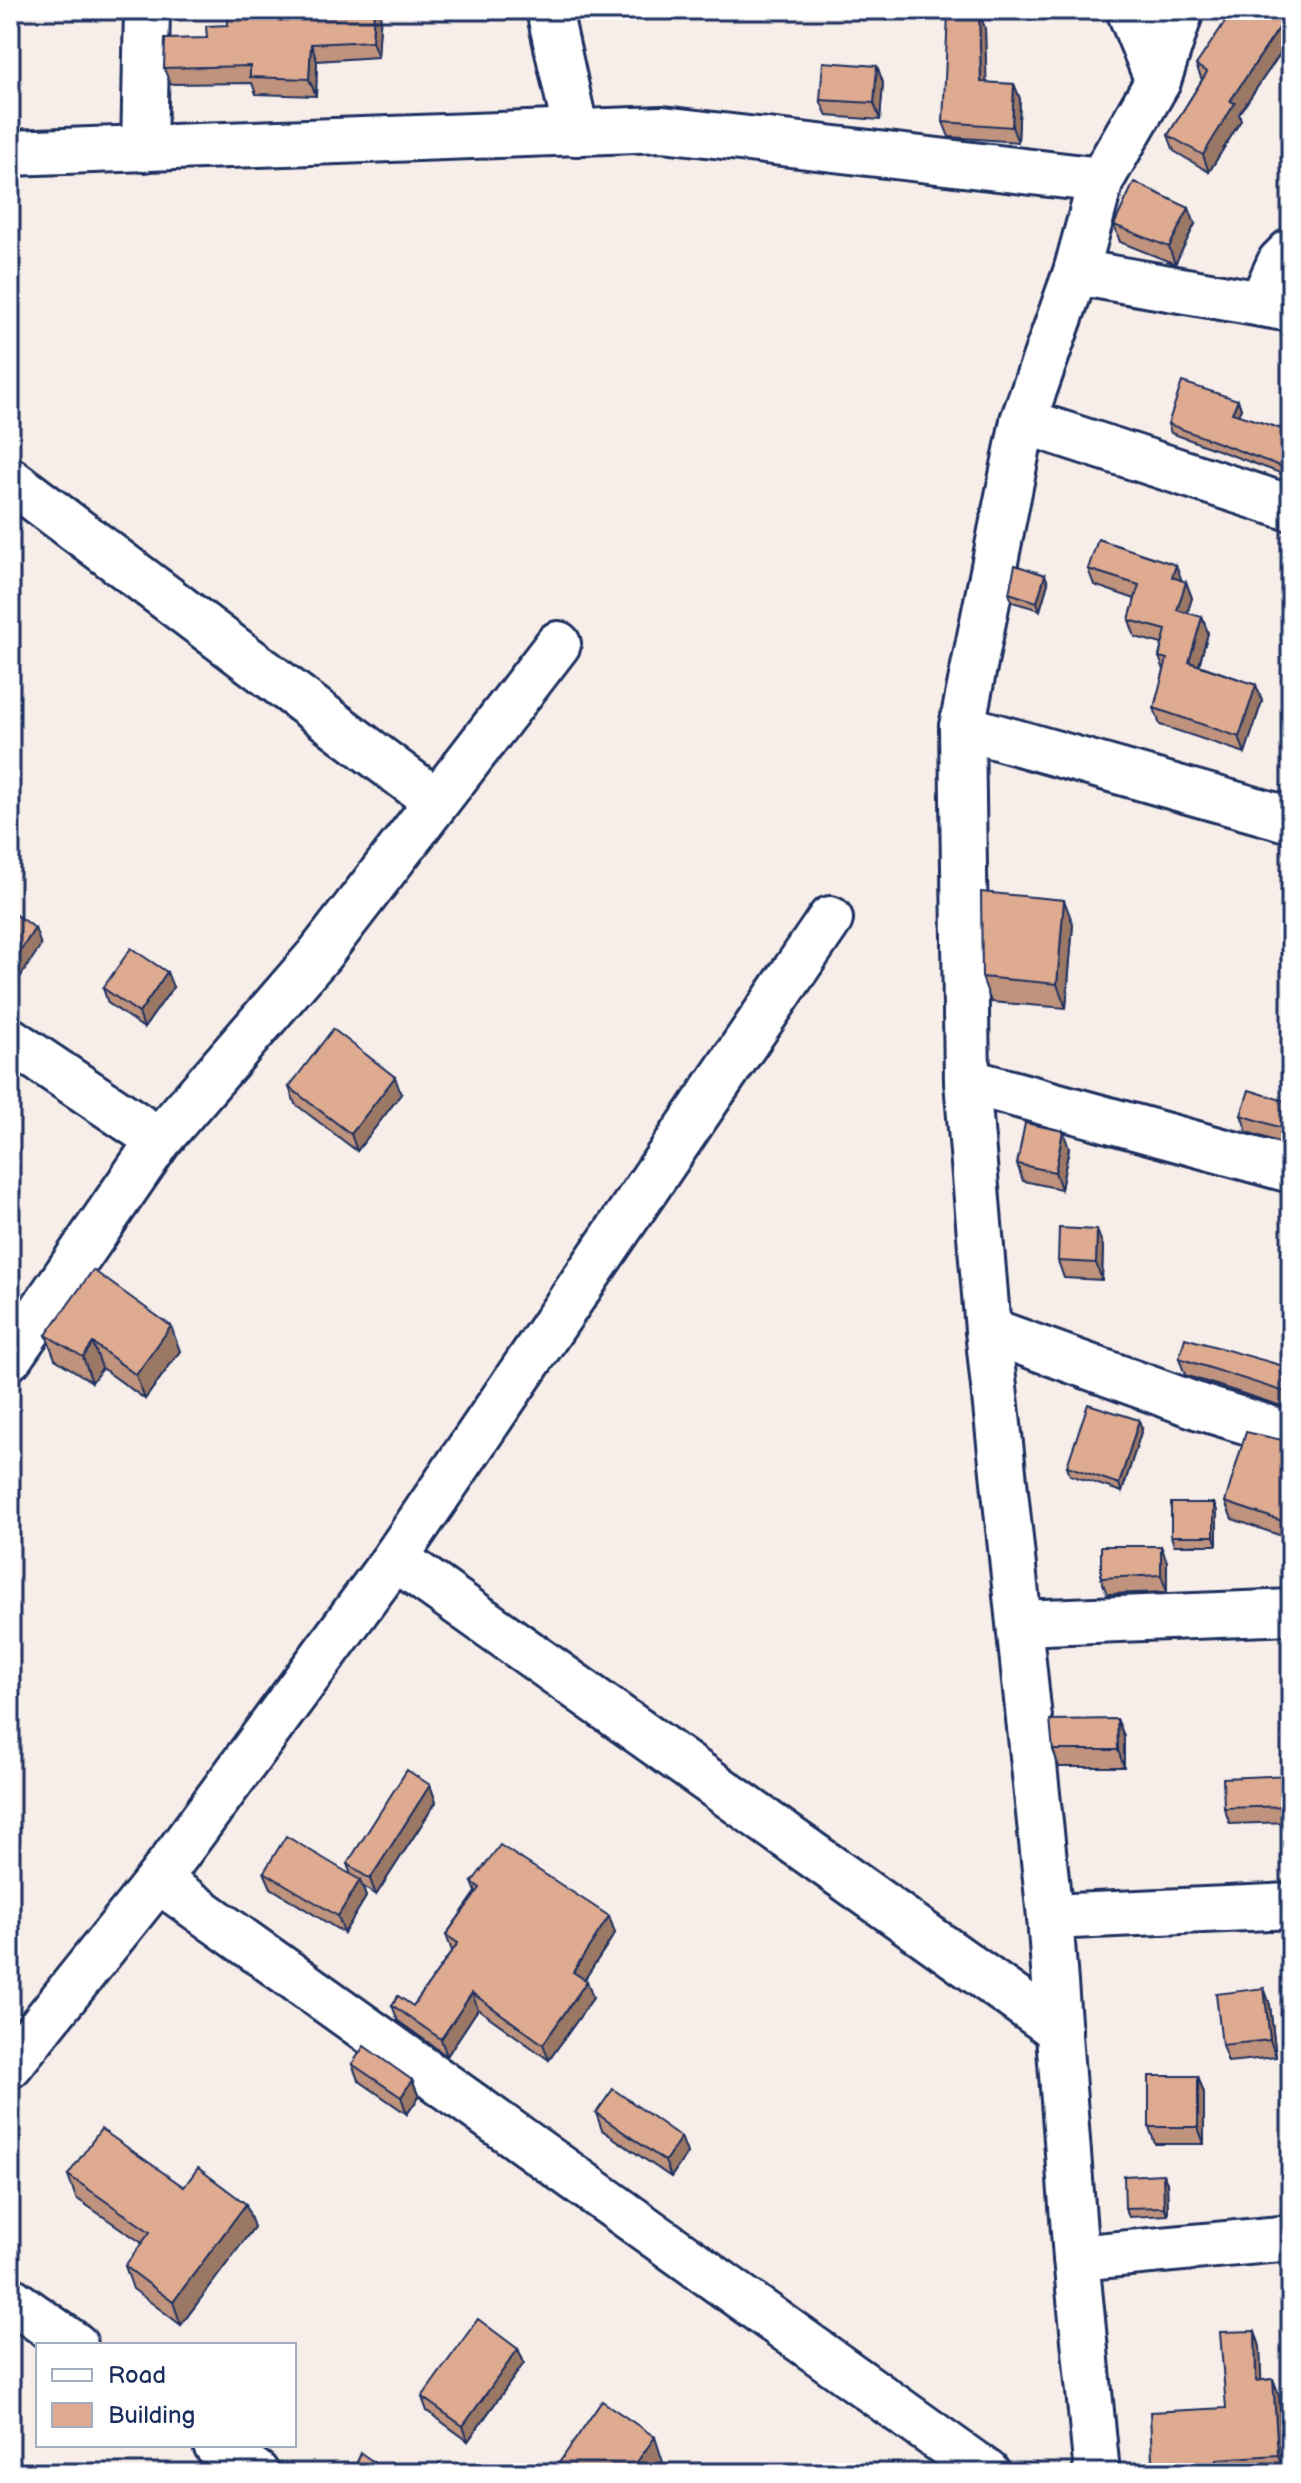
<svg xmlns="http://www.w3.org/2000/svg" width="1301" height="2483" font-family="'Balsamiq Sans',sans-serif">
	<rect width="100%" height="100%" fill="#f8eee9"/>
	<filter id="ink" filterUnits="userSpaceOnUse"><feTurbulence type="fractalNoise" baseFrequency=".0125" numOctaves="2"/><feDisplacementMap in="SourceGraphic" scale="16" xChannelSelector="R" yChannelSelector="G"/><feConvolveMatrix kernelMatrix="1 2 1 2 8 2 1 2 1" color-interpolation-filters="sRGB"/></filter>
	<g filter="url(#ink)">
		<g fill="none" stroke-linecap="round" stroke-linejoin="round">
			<defs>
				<g id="minor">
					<polyline points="549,10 576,133"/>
					<polyline points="1129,10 1158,81"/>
					<polyline points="144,149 147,10"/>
					<polyline points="10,153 663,129 1101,180"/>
					<polyline points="1076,272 1291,309"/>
					<polyline points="1261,304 1280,262 1291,251"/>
					<polyline points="1023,421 1291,508"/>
					<polyline points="10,480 436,801"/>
					<polyline points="962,727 1291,820"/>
					<polyline points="10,1040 159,1140"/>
					<polyline points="967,1081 1291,1170"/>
					<polyline points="988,1330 1200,1407 1291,1435"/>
					<polyline points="10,1357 159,1140 319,955 558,644"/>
					<polyline points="395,1558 1059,2030"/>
					<polyline points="1020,1623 1291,1612"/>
					<polyline points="158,1880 987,2473"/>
					<polyline points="1050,1917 1291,1906"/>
					<polyline points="10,2065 158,1880 395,1558 830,919"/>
					<polyline points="1076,2258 1291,2238"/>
					<polyline points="10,2299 75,2345"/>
					<polyline points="216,2445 256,2473"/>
					<polyline points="1097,2473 1076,2258 1050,1917 988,1330 967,1081 962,727 1023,421 1076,272 1101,180 1158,81 1181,10"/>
				</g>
			</defs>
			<use href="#minor" stroke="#1b2f5e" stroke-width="50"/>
			<use href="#minor" stroke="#fff" stroke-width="44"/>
		</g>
		<g fill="#bf937d" stroke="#1b2f5e" stroke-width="2">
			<polygon points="381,10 378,57 317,61 316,96 256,94 252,83 170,84 164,68 207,38 228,25"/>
			<polygon points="1291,10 1291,49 1286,45 1239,114 1241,120 1209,172 1174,151 1168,135 1202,80 1196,65"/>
			<polygon points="979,13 985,28 986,83 1014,84 1020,99 1018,142 949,137 943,122"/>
			<polygon points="877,66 883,83 880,120 827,116 820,100"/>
			<polygon points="1195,224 1175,264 1120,242 1114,225"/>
			<polygon points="1238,400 1241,409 1238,415 1291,432 1291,477 1171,433 1168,424"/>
			<polygon points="1088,569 1186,582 1192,598 1187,613 1202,617 1208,633 1199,665 1256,685 1262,701 1245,753 1160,725 1154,708 1164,670 1159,657 1162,644 1135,637 1129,620 1135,599 1094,585"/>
			<polygon points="1045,575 1048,583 1040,610 1012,602 1009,593"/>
			<polygon points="1073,924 1066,1008 991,1002 982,977"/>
			<polygon points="173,987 144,1028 108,1003 103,988"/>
			<polygon points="289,1087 401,1094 357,1151 295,1104"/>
			<polygon points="1291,1103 1291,1146 1247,1132 1241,1115"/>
			<polygon points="1069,1148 1061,1189 1023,1181 1017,1164"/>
			<polygon points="1103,1246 1102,1280 1064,1278 1058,1261"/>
			<polygon points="46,1335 180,1351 145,1399 102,1368 92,1382 55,1359"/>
			<polygon points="1179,1358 1287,1367 1291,1378 1291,1409 1185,1375"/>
			<polygon points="1142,1429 1122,1492 1070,1475 1067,1466"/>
			<polygon points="1291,1442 1291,1539 1232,1519 1225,1502"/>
			<polygon points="1214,1503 1217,1511 1217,1545 1174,1545 1171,1536"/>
			<polygon points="1161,1546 1167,1562 1167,1592 1107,1594 1101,1578"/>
			<polygon points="1117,1719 1124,1736 1124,1767 1059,1767 1053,1750"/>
			<polygon points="1291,1775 1291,1822 1230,1824 1224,1808"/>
			<polygon points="430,1785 436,1802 376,1895 362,1886 366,1897 344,1933 271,1888 264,1872 351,1875 347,1864"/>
			<polygon points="472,1882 609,1916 615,1933 584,1980 593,1998 549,2060 478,2009 447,2056 398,2021 392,2005 413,2006 452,1951 446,1935 476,1892"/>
			<polygon points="1264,1988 1270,2005 1276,2057 1228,2062 1222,2045"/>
			<polygon points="352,2064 412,2080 419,2097 407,2114 358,2080"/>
			<polygon points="1198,2076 1204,2093 1204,2144 1155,2144 1149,2127"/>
			<polygon points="596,2113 681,2137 687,2153 671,2177 602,2130"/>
			<polygon points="68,2175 184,2187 254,2227 181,2325 133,2289 125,2266 142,2243 76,2198"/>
			<polygon points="1167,2183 1168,2215 1129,2217 1125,2208"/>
			<polygon points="1255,2331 1260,2347 1261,2380 1273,2379 1279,2395 1284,2471 1258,2473 1157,2473 1152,2461 1226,2408"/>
			<polygon points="518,2349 524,2363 468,2441 427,2411 422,2397"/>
		</g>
		<g fill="#9b7866" stroke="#1b2f5e" stroke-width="2">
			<polygon points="374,10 381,10 378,57 372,41"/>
			<polygon points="979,13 985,28 987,97 981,82"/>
			<polygon points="1279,28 1286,45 1239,114 1241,120 1209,172 1203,155 1230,101"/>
			<polygon points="311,44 317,61 316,96 309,79"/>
			<polygon points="877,66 883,83 880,120 874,103"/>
			<polygon points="1014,84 1020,99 1018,142 1012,127"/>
			<polygon points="1189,208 1195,224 1175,264 1169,247"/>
			<polygon points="1238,400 1241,409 1235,422 1232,413"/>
			<polygon points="1176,565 1182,581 1172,577"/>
			<polygon points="1045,575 1048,583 1040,610 1037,602"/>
			<polygon points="1186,582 1192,598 1183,627 1177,610"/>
			<polygon points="1202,617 1208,633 1195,679 1189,662"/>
			<polygon points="1256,685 1262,701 1245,753 1239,737"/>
			<polygon points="1064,900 1073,924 1066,1008 1057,984"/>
			<polygon points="35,928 41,945 10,993 10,967"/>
			<polygon points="167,972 173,987 144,1028 139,1013"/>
			<polygon points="395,1077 401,1094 357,1151 351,1134"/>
			<polygon points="1063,1131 1069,1148 1061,1189 1055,1172"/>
			<polygon points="1097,1230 1103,1246 1102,1280 1096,1263"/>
			<polygon points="171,1326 180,1351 145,1399 136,1375"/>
			<polygon points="93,1343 102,1368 92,1382 83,1357"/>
			<polygon points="1287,1367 1291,1378 1291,1391 1283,1382"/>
			<polygon points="1139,1420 1142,1429 1122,1492 1119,1484"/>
			<polygon points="1214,1503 1217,1511 1217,1545 1214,1536"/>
			<polygon points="1161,1546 1167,1562 1167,1592 1161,1575"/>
			<polygon points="1117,1719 1124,1736 1124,1767 1118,1750"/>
			<polygon points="430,1785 436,1802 376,1895 370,1879"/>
			<polygon points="360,1880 366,1897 344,1933 338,1916"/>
			<polygon points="609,1916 615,1933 579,1988 573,1972"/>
			<polygon points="587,1981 593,1998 549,2060 543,2044"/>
			<polygon points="1264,1988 1270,2005 1276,2057 1270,2040"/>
			<polygon points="472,1993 478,2009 447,2056 441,2039"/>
			<polygon points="1198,2076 1204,2093 1204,2144 1198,2127"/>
			<polygon points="412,2080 419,2097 407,2114 401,2097"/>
			<polygon points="681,2137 687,2153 671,2177 665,2161"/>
			<polygon points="1163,2174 1167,2183 1168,2215 1164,2207"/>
			<polygon points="246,2204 254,2227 181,2325 173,2302"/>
			<polygon points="1255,2331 1260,2347 1262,2397 1256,2381"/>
			<polygon points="518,2349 524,2363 468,2441 463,2426"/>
			<polygon points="1273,2379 1279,2395 1284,2471 1278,2455"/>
			<polygon points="655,2437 663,2462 656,2473 629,2473"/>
		</g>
		<g fill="#deab91" stroke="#1b2f5e" stroke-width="2">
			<polygon points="228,10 374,10 372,41 311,44 309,79 250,77 250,66 164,68 165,39 207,38 206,26 228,25"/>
			<polygon points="1233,10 1291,10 1291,32 1289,35 1279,28 1230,101 1235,103 1203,155 1168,135 1207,72 1196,65"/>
			<polygon points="979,13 981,82 1014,84 1012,127 943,122 948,14"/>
			<polygon points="823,62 877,66 874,103 820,100"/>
			<polygon points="1134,182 1189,208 1169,247 1114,225"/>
			<polygon points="1182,382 1238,400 1232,413 1291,432 1291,460 1288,469 1168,424"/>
			<polygon points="1098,539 1176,565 1172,577 1186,582 1177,610 1202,617 1189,662 1256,685 1239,737 1154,708 1167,659 1159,657 1166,630 1129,620 1139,585 1088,569"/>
			<polygon points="1015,565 1045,575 1037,602 1009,593"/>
			<polygon points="981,892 1064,900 1057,984 982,977"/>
			<polygon points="10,911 35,928 10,967"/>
			<polygon points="131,948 167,972 139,1013 103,988"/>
			<polygon points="333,1029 395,1077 351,1134 289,1087"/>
			<polygon points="1249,1090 1291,1103 1291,1131 1241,1115"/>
			<polygon points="1025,1123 1063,1131 1055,1172 1017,1164"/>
			<polygon points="1059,1228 1097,1230 1096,1263 1058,1261"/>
			<polygon points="93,1270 171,1326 136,1375 93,1343 83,1357 46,1335"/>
			<polygon points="1185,1338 1287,1367 1283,1382 1291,1384 1291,1394 1179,1358"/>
			<polygon points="1088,1404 1139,1420 1119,1484 1067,1466"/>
			<polygon points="1246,1432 1291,1442 1291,1524 1225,1502"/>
			<rect x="1171" y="1503" width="43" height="33"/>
			<polygon points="1101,1546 1161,1546 1161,1575 1101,1578"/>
			<polygon points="1117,1719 1118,1750 1053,1750 1050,1720"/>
			<polygon points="407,1770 430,1785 370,1879 347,1864"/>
			<polygon points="1291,1775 1291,1806 1224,1808 1223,1778"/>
			<polygon points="286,1836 360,1880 338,1916 264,1872"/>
			<polygon points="500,1845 609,1916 573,1972 587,1981 543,2044 472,1993 441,2039 392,2005 398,1996 413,2006 458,1943 446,1935 480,1888 472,1882"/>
			<polygon points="1264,1988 1270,2040 1222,2045 1216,1994"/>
			<polygon points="364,2046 412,2080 401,2097 352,2064"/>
			<rect x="1149" y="2076" width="49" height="51"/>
			<polygon points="613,2089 681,2137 665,2161 596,2113"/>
			<polygon points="101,2129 184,2187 198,2168 246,2204 173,2302 125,2266 150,2232 68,2175"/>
			<polygon points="1163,2174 1164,2207 1125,2208 1124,2176"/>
			<polygon points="478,2319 518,2349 463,2426 422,2397"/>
			<polygon points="1255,2331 1256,2381 1273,2379 1278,2455 1217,2459 1218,2473 1166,2473 1165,2461 1152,2461 1150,2412 1226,2408 1220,2332"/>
			<polygon points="602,2401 655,2437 629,2473 552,2473"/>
			<polygon points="361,2453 389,2473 352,2473"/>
		</g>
	</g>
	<rect width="1301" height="2483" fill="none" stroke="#fff" stroke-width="40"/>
	<rect x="20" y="20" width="1261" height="2443" fill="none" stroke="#1b2f5e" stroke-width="3" filter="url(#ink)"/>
	<rect x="36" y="2343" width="260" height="104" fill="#ffffff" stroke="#a4acbf" stroke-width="2"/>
	<rect x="52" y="2369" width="40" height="12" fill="#ffffff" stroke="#a4acbf" stroke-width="2"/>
	<text x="108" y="2383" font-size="24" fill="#1b2f5e">Road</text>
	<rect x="52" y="2403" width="40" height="24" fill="#deab91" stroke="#a4acbf" stroke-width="2"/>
	<text x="108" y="2423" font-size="24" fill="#1b2f5e">Building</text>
</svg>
